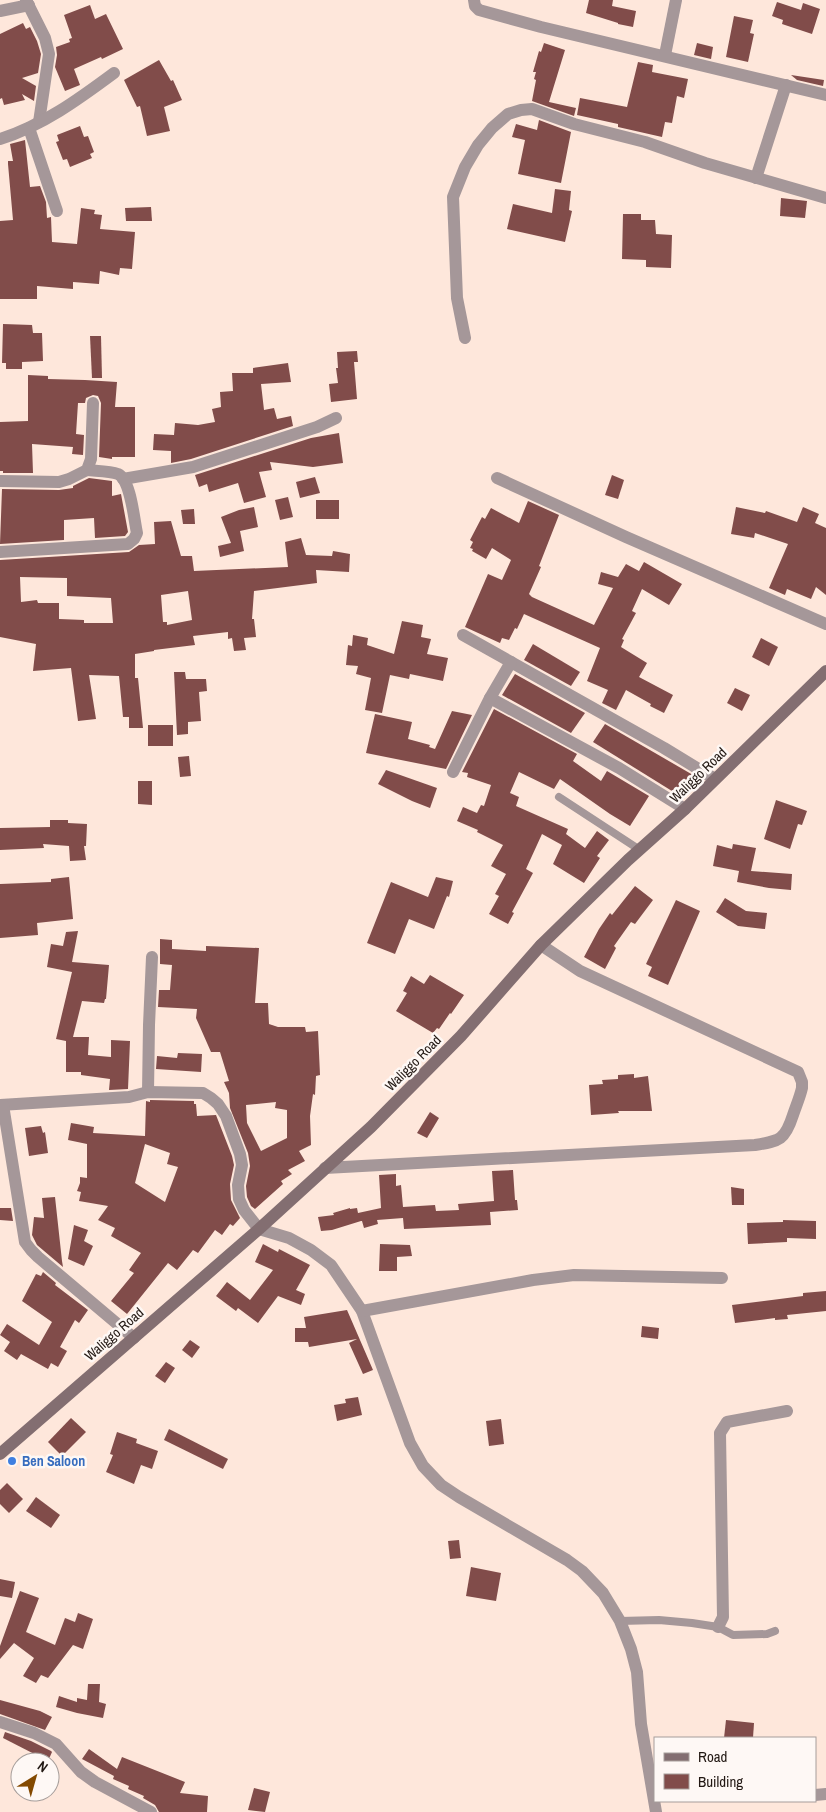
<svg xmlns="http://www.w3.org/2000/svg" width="826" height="1812" font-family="'Archivo Narrow',sans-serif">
	<rect width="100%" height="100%" fill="#fee7db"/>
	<g fill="#814c4a" fill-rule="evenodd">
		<polygon points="589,0 613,0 612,6 636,11 633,27 618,24 618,23 586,13"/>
		<polygon points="777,2 801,10 803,3 820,9 812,34 782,24 783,20 772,16"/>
		<polygon points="90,5 95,19 106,14 123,49 102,59 101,57 74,69 80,85 65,91 55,67 57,55 56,47 70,42 69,39 72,38 64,15"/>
		<polygon points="734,16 753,20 750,33 754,34 748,62 726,57"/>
		<polygon points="23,23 26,29 30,27 37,41 41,54 38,73 22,78 36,86 34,101 22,94 25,100 4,105 2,98 0,99 0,34"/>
		<polygon points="544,43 565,50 549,102 576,108 574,116 532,101 536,80 534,79 536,72 533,72 539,51 541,52"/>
		<polygon points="697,43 713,47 711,59 694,55"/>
		<polygon points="159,60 171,81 173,80 182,100 164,107 170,131 147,136 140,106 137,107 124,80"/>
		<polygon points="638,62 653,65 652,72 688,79 684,98 677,96 672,123 665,122 662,137 618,127 618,124 577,115 580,98 627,107"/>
		<polygon points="791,75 824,80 823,86 797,80"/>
		<polygon points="539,120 571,132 561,183 518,174 525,140 512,137 516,124 537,130"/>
		<polygon points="80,126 84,137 88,136 94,152 90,154 92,158 70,167 67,159 63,160 56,142 59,141 57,135"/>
		<polygon points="25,140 30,187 40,186 46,202 47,218 51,217 52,242 77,244 81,208 95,210 94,214 102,215 100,229 135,232 132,269 120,268 119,275 100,271 99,284 73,282 73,289 37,286 37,299 0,299 0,221 13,220 8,164 8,161 13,161 10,144"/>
		<polygon points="555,189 571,191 569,210 572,211 565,242 507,229 513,204 552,213"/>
		<polygon points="781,198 807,201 805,218 780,216"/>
		<polygon points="151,207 152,221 126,221 125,208"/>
		<polygon points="623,214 641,214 641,220 655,220 656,234 672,235 671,268 646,267 646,260 622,259"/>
		<polygon points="3,324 32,325 33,333 42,333 43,361 22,362 22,369 6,369 6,363 2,363"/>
		<polygon points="90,336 101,336 102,378 92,378"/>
		<polygon points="357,351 358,362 354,362 357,399 331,402 329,384 338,383 336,368 338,368 337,352"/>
		<polygon points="288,363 291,382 261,384 264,410 274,408 277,419 291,416 293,426 191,459 171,463 171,451 153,450 154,434 174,435 175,423 198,425 215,422 212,409 221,407 220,392 233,391 232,373 253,373 253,368"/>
		<polygon points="28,375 48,376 48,379 85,380 117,382 115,407 135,407 135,457 112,457 112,459 99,457 101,403 98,396 93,395 86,398 85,403 78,403 76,434 84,435 83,455 72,454 73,447 32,444 33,473 3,473 3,471 0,471 0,422 28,421"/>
		<polygon points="339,433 343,463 313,467 270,462 272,470 259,472 266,497 244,503 238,483 209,492 207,484 199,487 195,475 311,438"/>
		<polygon points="612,475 624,480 618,499 605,495"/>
		<polygon points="315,477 320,493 300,498 296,482"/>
		<polygon points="89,478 112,481 112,496 121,494 128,532 125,536 95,538 94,518 64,520 64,540 0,544 2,489 59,490 73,488 73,486"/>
		<polygon points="288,497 293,517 280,520 275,500"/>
		<rect x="316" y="500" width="23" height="19"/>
		<polygon points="528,501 559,515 539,566 541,567 529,594 532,597 594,625 613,588 598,584 601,572 618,577 626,564 639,571 644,562 682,584 669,605 642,589 632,611 636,613 622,639 624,640 621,647 647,663 639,677 673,695 664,713 650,706 651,704 626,690 616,710 602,703 608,690 587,681 600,648 524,614 517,629 515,628 509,640 502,638 500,643 465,627 488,574 502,580 511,560 492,548 486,559 472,551 473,549 470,548 473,542 470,540 482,517 485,519 491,508 519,523"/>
		<polygon points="254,507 258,527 240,531 244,551 220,557 218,546 231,543 221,517 239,510"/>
		<polygon points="736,507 765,513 766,511 797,522 803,507 819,514 815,523 826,528 826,595 816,587 811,599 787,589 785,595 769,588 788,544 755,533 754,538 731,534"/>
		<polygon points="194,509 195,524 183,524 181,510"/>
		<path d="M171,521L181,556H192L194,571L288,567L285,542L301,538L306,555L332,556L333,551L350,554L349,572L316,570L317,583L254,591L252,619H254L256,637L244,638L246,650L234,651L232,638L228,639V632L193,636L195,645L154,650V651L135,654V678H138L143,728H129V717H123L119,676L89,675L96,719L78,721L71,668L33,671L36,644L0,637V560L129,552L139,545L155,544L154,522ZM20,577L67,578V596L111,598L113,623H84V620L59,619V603H38L37,600L21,602ZM188,591L192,620L167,625V622H163L161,595Z"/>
		<polygon points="402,621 423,625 421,637 431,639 427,654 448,658 443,681 410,674 409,679 390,675 382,713 365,710 371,678 356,674 358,666 346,665 348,645 352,646 353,635 368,638 367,645 394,654"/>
		<polygon points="761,638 778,647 769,666 752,657"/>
		<polygon points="533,644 580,672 571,686 524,660"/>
		<polygon points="174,672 185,672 186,679 206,679 207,691 199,692 201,721 188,722 188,734 177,735"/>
		<polygon points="515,674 585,713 571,733 502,695"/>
		<polygon points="735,688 750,695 742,711 727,703"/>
		<polygon points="494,709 577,754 573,761 601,781 607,771 649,796 630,826 610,814 560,779 554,789 519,772 510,793 519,797 516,806 568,829 566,834 585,848 597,831 609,840 597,856 600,858 584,883 553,864 562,845 542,834 526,869 533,873 512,912 514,913 508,924 489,914 499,896 495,894 506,874 491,866 503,845 477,832 478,830 457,821 463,807 477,813 481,805 484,806 491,785 467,777 468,773 462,772"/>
		<polygon points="452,711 472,715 446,769 366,753 375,714 412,722 408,739 430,745 429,747 435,749"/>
		<polygon points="605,724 693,775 680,796 593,742"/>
		<rect x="148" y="725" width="25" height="21"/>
		<polygon points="189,756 191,776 180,777 178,757"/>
		<polygon points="386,770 437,788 430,808 412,801 378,784"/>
		<polygon points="138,781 152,781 152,805 138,804"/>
		<polygon points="776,800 807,811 802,825 798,824 790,849 764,839"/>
		<polygon points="50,820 68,820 68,823 87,824 86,846 84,846 86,860 70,861 69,846 43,844 44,848 0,850 0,828 50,827"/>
		<polygon points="733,844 756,848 751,871 792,874 791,890 769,888 737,882 739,871 713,866 717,845 732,849"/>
		<polygon points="69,877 73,919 37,923 38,935 0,938 0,884 51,882 51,879"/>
		<polygon points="436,877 453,881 449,897 447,896 434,929 409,919 395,954 367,943 391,882 428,897"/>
		<polygon points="635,886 653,900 635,924 631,922 614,946 616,948 605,969 584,957 599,929 610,913 612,915"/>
		<polygon points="725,898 746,911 767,913 765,929 738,926 716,912"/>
		<polygon points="676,900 700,911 668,985 648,976 652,967 646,964"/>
		<polygon points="78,931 72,962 109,965 106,999 105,999 104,1003 82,1001 73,1037 89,1037 88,1055 111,1057 111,1040 130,1041 128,1089 109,1090 110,1079 81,1075 81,1072 66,1072 66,1041 56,1039 72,972 47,967 51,944 63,946 66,932"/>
		<path d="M160,939L172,940V949L206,951V946L259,948L255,1003H268L269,1024L278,1027H305L306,1032L318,1031L320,1075L316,1076L315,1095L313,1094L310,1116L311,1145L299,1151L305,1161L288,1170L292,1174L281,1181L283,1184L255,1209L251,1206L247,1197L246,1186L250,1166L248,1153L230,1108L229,1093L224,1082L229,1081L220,1052H211L196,1018L197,1009L158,1007L159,990H170L172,965L160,964ZM276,1102L275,1108L287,1110V1138L261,1151L247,1123L246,1105Z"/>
		<polygon points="430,975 464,995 451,1014 450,1013 439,1029 437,1028 433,1033 396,1011 407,993 403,991 411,976 424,984"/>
		<polygon points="178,1053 202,1054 201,1072 156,1069 157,1056 177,1058"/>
		<polygon points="634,1074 634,1078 648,1076 652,1111 618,1111 619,1113 591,1115 589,1085 603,1084 602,1080 618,1079 618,1075"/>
		<path d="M150,1100L194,1101V1104H196L197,1116L216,1115L232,1156L234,1165L230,1184L231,1200L240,1218L233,1226L230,1224L222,1235L215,1230L198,1253L193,1250L177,1270L168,1263L127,1314L111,1301L134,1273L129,1270L141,1253L111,1236L115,1228L98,1220L108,1206L79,1201L81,1192L77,1191L80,1183V1177L87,1178V1144L68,1140L71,1123L94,1127L93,1133L145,1136L146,1101L150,1102ZM145,1144L170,1153L167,1164L178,1167L165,1202L135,1183Z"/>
		<polygon points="430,1112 439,1118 427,1138 417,1133"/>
		<polygon points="41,1126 43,1133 45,1132 48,1153 29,1156 25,1128"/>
		<polygon points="513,1170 515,1200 517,1200 518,1210 490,1212 491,1225 404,1229 403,1218 377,1220 378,1224 364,1228 362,1221 361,1221 332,1230 321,1231 318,1217 334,1215 333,1213 350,1208 350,1209 357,1208 358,1213 381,1208 379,1175 396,1174 396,1186 401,1185 403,1207 435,1205 436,1211 459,1210 458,1204 494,1201 492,1171"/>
		<polygon points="731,1187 744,1189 744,1205 732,1205"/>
		<polygon points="55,1197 62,1261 63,1267 37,1245 32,1235 34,1217 44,1218 42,1198"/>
		<polygon points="0,1208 11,1208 13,1221 0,1220"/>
		<polygon points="783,1220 816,1221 816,1239 787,1238 787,1242 748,1244 747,1223 783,1222"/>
		<polygon points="74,1225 88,1230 84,1241 93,1246 84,1266 68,1259"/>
		<polygon points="263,1244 278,1252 279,1249 310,1265 296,1290 305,1294 301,1305 278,1296 258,1323 238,1308 236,1311 216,1296 227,1282 250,1300 273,1270 255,1262"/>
		<polygon points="380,1244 410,1245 412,1256 397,1257 397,1271 379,1271"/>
		<polygon points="43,1272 56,1283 55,1285 88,1310 79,1323 75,1320 60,1347 67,1351 58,1367 51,1363 48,1369 21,1354 17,1360 4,1351 10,1342 0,1335 7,1324 39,1345 52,1322 22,1301 36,1274 41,1276"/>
		<polygon points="826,1291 826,1311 787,1315 788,1319 775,1320 775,1318 735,1323 732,1305 803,1296 803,1293"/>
		<polygon points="347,1310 373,1370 363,1374 349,1343 357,1339 309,1347 308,1342 295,1342 295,1328 306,1328 304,1317"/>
		<polygon points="642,1326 659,1328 658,1339 641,1337"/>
		<polygon points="190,1340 200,1347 192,1358 182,1350"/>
		<polygon points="166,1362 175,1368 165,1383 155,1376"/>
		<polygon points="358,1397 362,1415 337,1421 334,1405 346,1403 345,1399"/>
		<polygon points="71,1418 86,1432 62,1456 48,1442"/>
		<polygon points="501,1419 504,1444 489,1446 486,1421"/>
		<polygon points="169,1429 228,1459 223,1469 164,1440"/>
		<polygon points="117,1432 137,1439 136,1443 158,1451 152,1469 141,1465 134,1484 106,1472 113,1455 110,1454"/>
		<polygon points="7,1483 23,1499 9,1513 0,1504 0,1490"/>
		<polygon points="36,1497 60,1515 51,1528 26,1511"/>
		<polygon points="459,1540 461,1558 450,1559 448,1541"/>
		<polygon points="471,1567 501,1573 496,1601 466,1596"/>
		<polygon points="0,1579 15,1582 12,1598 0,1596"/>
		<polygon points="20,1591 39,1598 26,1632 55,1645 65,1618 75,1622 78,1613 93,1619 83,1649 73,1645 48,1678 41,1675 36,1683 23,1676 34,1658 14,1643 0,1659 0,1646"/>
		<polygon points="88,1684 100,1684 99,1702 106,1704 103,1718 77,1713 56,1707 59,1696 77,1702 77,1698 87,1700"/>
		<polygon points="0,1700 40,1711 52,1717 45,1730 0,1714"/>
		<polygon points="726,1720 754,1723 753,1738 724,1738"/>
		<polygon points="5,1732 31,1741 51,1751 52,1752 48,1761 3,1738"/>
		<polygon points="89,1749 117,1769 122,1757 185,1782 180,1793 208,1796 207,1812 159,1812 155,1805 143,1798 144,1796 128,1789 129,1786 113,1779 114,1776 82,1759"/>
		<polygon points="254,1788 270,1792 265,1812 248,1810"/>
	</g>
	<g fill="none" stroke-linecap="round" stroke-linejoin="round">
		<g stroke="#a59799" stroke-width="8">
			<polyline points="559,797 640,850"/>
			<polyline points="620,1621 659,1620 692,1623 718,1627 733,1635 767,1634 775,1631"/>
		</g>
		<g stroke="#a59799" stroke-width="12">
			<polyline points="26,0 45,38 49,54 39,122"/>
			<polyline points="474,0 475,6 479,10 541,27 826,95"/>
			<polyline points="0,11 29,5"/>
			<polyline points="665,55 676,0"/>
			<polyline points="29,128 57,211"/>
			<path d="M0,139C42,126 79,99 114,73"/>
			<polyline points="756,178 786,85"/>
			<polyline points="465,338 457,298 453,197 465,167 478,145 492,128 508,114 521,110 532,109 574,124 645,142 705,163 826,198"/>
			<polyline points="497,478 626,537 826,624"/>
			<polyline points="123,479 193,467 317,427 336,418"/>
			<polyline points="0,481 59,482 69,479 87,470 91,459 93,403"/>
			<path d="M0,552L128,544L134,539L137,533C134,520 131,480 118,474C110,471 96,471 87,470"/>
			<polyline points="463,635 664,748 715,779"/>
			<polyline points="490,698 619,768 685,809"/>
			<polyline points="453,772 490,698 511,662"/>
			<polyline points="148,1092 149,1025 152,957"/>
			<polyline points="0,1105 97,1099 129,1097 148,1092 203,1093 211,1098 218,1104 226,1116 240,1154 242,1165 238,1185 239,1199 244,1210 259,1229 289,1238 311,1250 331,1265 362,1311 410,1443 423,1466 441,1485 459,1497 567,1560 582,1571 603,1593 620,1621 631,1649 637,1672 641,1724 656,1812"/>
			<polyline points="3,1105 25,1242 31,1250 38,1257 134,1338"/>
			<path d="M325,1168L755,1145C780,1141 785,1140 793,1115C796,1106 800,1097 802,1088V1082L798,1072L580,971L541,945"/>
			<polyline points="362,1311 533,1280 574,1275 722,1278"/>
			<polyline points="718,1627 723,1617 720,1433 727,1422 787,1411"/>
			<polyline points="0,1722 34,1733 56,1744 81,1772 95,1782 151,1812"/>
			<polyline points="815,1795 826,1794"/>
		</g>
		<polyline stroke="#836e71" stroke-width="12" points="0,1454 259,1229 371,1127 461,1036 541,945 628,860 685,809 826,671"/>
	</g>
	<circle fill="#3f7fe0" stroke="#fef8f5" stroke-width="2" cx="12" cy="1461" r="5"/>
	<g text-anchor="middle" stroke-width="5" stroke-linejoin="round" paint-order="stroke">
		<g font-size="14" fill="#221813" stroke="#fef8f5">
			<text transform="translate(698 775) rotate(-44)" y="5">Waliggo Road</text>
			<text transform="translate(413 1063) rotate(-45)" y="5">Waliggo Road</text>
			<text transform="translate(114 1334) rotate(-41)" y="5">Waliggo Road</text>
		</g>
		<g font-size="14" font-weight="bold" fill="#366cbe" stroke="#fef8f5" text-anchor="start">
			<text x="22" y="1466">Ben Saloon</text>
		</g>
	</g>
	<rect x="654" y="1737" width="162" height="65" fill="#fef8f5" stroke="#a69e9b"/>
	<rect x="664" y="1753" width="25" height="8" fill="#836e71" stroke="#a69e9b"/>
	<text x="698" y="1762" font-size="15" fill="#221813">Road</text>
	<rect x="664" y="1774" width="25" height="15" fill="#814c4a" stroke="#a69e9b"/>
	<text x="698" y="1787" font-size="15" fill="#221813">Building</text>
	<g transform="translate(35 1777) rotate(37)"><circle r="24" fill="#fef8f5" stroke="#a69e9b"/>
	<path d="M0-4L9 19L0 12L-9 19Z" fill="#834900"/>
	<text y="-8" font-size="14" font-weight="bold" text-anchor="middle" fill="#221813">N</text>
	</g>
</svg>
